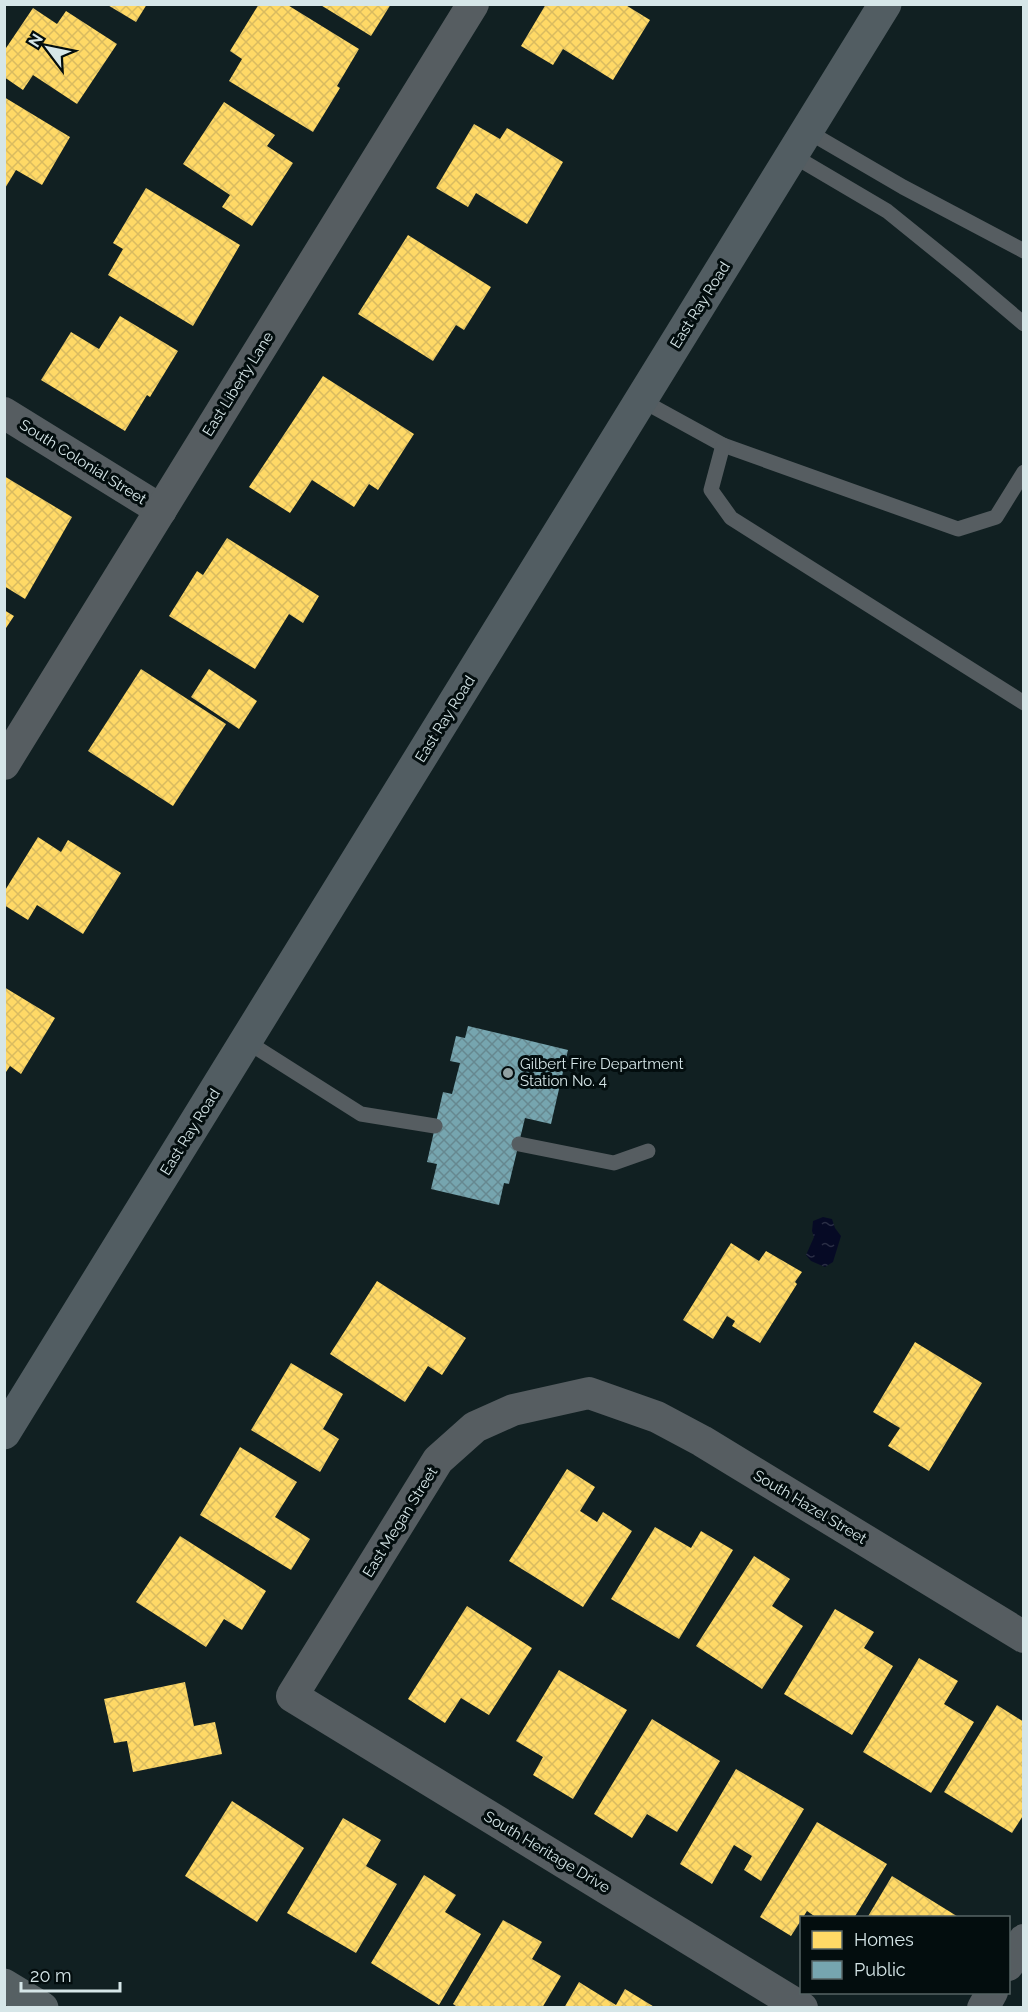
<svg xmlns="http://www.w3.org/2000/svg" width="1028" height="2012" font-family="Raleway,sans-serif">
	<defs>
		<pattern id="water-ripples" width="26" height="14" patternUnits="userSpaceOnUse" patternTransform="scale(1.5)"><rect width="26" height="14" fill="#060a25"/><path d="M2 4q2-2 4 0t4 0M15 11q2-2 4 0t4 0" fill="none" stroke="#2a2e45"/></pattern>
		<pattern id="homes-cross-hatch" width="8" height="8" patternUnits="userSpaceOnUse" patternTransform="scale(1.5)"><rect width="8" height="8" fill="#ffd966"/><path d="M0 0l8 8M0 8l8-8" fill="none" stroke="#d9bb60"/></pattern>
		<pattern id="public-cross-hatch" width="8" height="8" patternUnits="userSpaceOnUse" patternTransform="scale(1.5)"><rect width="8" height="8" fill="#76a5af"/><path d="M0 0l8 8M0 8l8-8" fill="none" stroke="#668890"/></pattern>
	</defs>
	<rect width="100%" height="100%" fill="#112022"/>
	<polygon fill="url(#water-ripples)" points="823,1217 832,1219 835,1228 841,1236 833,1262 825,1267 811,1261 806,1255 814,1237 812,1231 813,1221"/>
	<g fill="url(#homes-cross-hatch)">
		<polygon points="106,4 147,4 136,22"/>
		<polygon points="259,4 286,4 359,49 337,86 340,88 313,132 229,81 242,59 230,51"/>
		<polygon points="319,4 391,4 371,36"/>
		<polygon points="546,4 624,4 650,20 613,80 563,49 553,65 521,46"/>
		<polygon points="33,8 57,24 66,11 117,44 77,104 33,75 23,90 4,77 4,51"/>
		<polygon points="4,97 70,137 42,185 16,170 4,190"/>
		<polygon points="224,102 275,135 267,146 293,163 252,226 222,207 230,195 183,164"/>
		<polygon points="474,124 500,139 507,128 563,162 527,224 476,193 468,207 436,188"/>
		<polygon points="146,188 240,245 193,326 108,275 123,249 113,243"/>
		<polygon points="408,235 491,287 464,330 456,325 433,361 358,314"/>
		<polygon points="120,316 178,351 150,397 147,395 125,431 41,380 71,332 99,349"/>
		<polygon points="323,376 414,434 378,490 369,484 354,507 312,480 290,513 249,487"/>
		<polygon points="4,476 72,517 25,599 4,586"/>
		<polygon points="227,538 319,596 303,623 289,614 255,669 169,616 197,571 203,575"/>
		<polygon points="4,610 14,616 4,631"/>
		<polygon points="141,669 226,724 173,806 88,751"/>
		<polygon points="209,669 257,701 239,729 191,697"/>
		<polygon points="38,837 61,852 68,840 121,873 83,934 37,905 28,920 4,905 4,892"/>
		<polygon points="4,987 55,1018 21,1074 10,1066 4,1075"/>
		<polygon points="731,1243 759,1261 766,1251 802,1272 795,1282 797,1284 760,1343 732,1326 735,1321 727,1316 713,1339 683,1320"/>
		<polygon points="377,1281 466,1338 442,1375 428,1366 405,1402 330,1354"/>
		<polygon points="915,1342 982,1383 929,1471 888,1446 900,1428 873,1412"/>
		<polygon points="291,1363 343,1394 323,1429 339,1439 320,1472 251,1430"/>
		<polygon points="240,1447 297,1482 275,1517 310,1539 291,1570 200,1515"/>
		<polygon points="567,1469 595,1487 580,1511 597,1522 603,1512 632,1531 583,1607 509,1561"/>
		<polygon points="655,1527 691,1548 701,1531 733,1550 679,1639 611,1599"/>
		<polygon points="180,1536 266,1591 242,1630 224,1619 206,1647 136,1602"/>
		<polygon points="754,1556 790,1579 772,1606 803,1626 762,1689 696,1646"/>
		<polygon points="467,1606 532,1648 489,1715 461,1698 445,1723 408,1699"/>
		<polygon points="835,1609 874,1632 864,1648 893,1666 852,1735 784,1694"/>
		<polygon points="919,1658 958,1681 944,1704 974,1722 931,1793 863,1752"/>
		<polygon points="559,1670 627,1710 573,1799 533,1775 543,1757 516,1741"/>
		<polygon points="185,1682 194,1726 215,1722 222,1754 133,1772 127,1741 114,1743 104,1699"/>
		<polygon points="997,1705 1024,1722 1024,1814 1012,1833 944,1792"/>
		<polygon points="652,1719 720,1761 677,1832 647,1814 632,1838 594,1814"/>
		<polygon points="736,1769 804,1809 761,1881 744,1870 752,1856 734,1845 712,1884 680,1864"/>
		<polygon points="232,1801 304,1848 257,1922 185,1876"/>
		<polygon points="343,1818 381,1840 366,1866 397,1884 356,1953 287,1913"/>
		<polygon points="817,1822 887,1864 854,1918 817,1918 807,1911 791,1936 760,1917"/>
		<polygon points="424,1875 456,1895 445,1912 481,1934 439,2005 371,1963"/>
		<polygon points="892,1876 960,1918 867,1918"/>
		<polygon points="503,1920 542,1942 532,1959 561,1976 542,2008 459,2008 453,2004"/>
		<polygon points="579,1982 616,2005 625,1989 656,2008 564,2008"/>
	</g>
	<polygon fill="url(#public-cross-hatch)" points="468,1026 568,1050 551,1124 525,1118 509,1184 504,1183 499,1205 431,1189 437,1164 427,1162 443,1092 452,1094 460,1063 450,1061 456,1036 465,1038"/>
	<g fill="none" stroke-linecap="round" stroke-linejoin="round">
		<g stroke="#565d61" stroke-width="15">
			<polyline points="807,131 903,187 1024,251"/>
			<polyline points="792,155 887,211 965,274 1024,324"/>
			<polyline points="641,400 723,445 958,529 996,517 1024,472"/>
			<polyline points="723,445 711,490 731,518 1024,703"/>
			<polyline points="246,1041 361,1114 435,1126"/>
			<polyline points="519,1144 614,1163 648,1151"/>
		</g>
		<g stroke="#565d61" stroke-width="32">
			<polyline points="4,413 161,510"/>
			<polyline points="4,764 473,4"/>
			<polyline points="1008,1965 1024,1940"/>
			<polyline points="802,2008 292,1696 438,1460 475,1427 513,1410 589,1393 657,1417 702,1441 1024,1637"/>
			<polyline points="983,2008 992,1992"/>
		</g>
		<polyline stroke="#566063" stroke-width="33" points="4,1985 42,2008"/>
		<polyline stroke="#525d62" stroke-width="33" points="4,1433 885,4"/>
	</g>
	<circle fill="#91a1a3" stroke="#030d0e" stroke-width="2" cx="508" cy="1073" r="6"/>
	<g text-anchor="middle" stroke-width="6" stroke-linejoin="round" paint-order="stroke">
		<g font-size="15" fill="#d6e6e8" stroke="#030d0e">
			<text transform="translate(700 305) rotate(-58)" y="5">East Ray Road</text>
			<text transform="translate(238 384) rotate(-58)" y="5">East Liberty Lane</text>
			<text transform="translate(83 462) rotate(32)" y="5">South Colonial Street</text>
			<text transform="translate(445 719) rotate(-58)" y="5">East Ray Road</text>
			<text transform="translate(190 1132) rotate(-58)" y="5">East Ray Road</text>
			<text transform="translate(810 1507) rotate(31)" y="5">South Hazel Street</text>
			<text transform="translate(400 1522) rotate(-58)" y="5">East Megan Street</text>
			<text transform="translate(547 1852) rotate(31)" y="5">South Heritage Drive</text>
		</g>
		<g font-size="15" fill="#d6e6e8" stroke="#030d0e" text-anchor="start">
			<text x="520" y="1069">Gilbert Fire Department<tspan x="520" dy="17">Station No. 4</tspan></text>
		</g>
	</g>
	<rect width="1028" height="2012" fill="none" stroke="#d6e6e8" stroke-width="12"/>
	<rect x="800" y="1916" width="210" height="78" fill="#030d0e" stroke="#576465" stroke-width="1.5"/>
	<rect x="812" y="1931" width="30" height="18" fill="#ffd966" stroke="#576465" stroke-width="1.5"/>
	<text x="854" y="1946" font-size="18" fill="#d6e6e8">Homes</text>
	<rect x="812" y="1961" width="30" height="18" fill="#76a5af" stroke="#576465" stroke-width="1.5"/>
	<text x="854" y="1976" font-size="18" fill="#d6e6e8">Public</text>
	<g transform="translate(48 48) rotate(302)" stroke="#030d0e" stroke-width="4.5" paint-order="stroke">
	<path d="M0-4.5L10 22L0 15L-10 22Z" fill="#d6e6e8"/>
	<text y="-9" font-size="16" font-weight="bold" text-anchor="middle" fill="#d6e6e8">N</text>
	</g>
	<path d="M21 1982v9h99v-9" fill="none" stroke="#d6e6e8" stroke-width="3"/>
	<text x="30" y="1982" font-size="18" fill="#d6e6e8" stroke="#030d0e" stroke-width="4.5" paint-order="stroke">20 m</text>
</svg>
